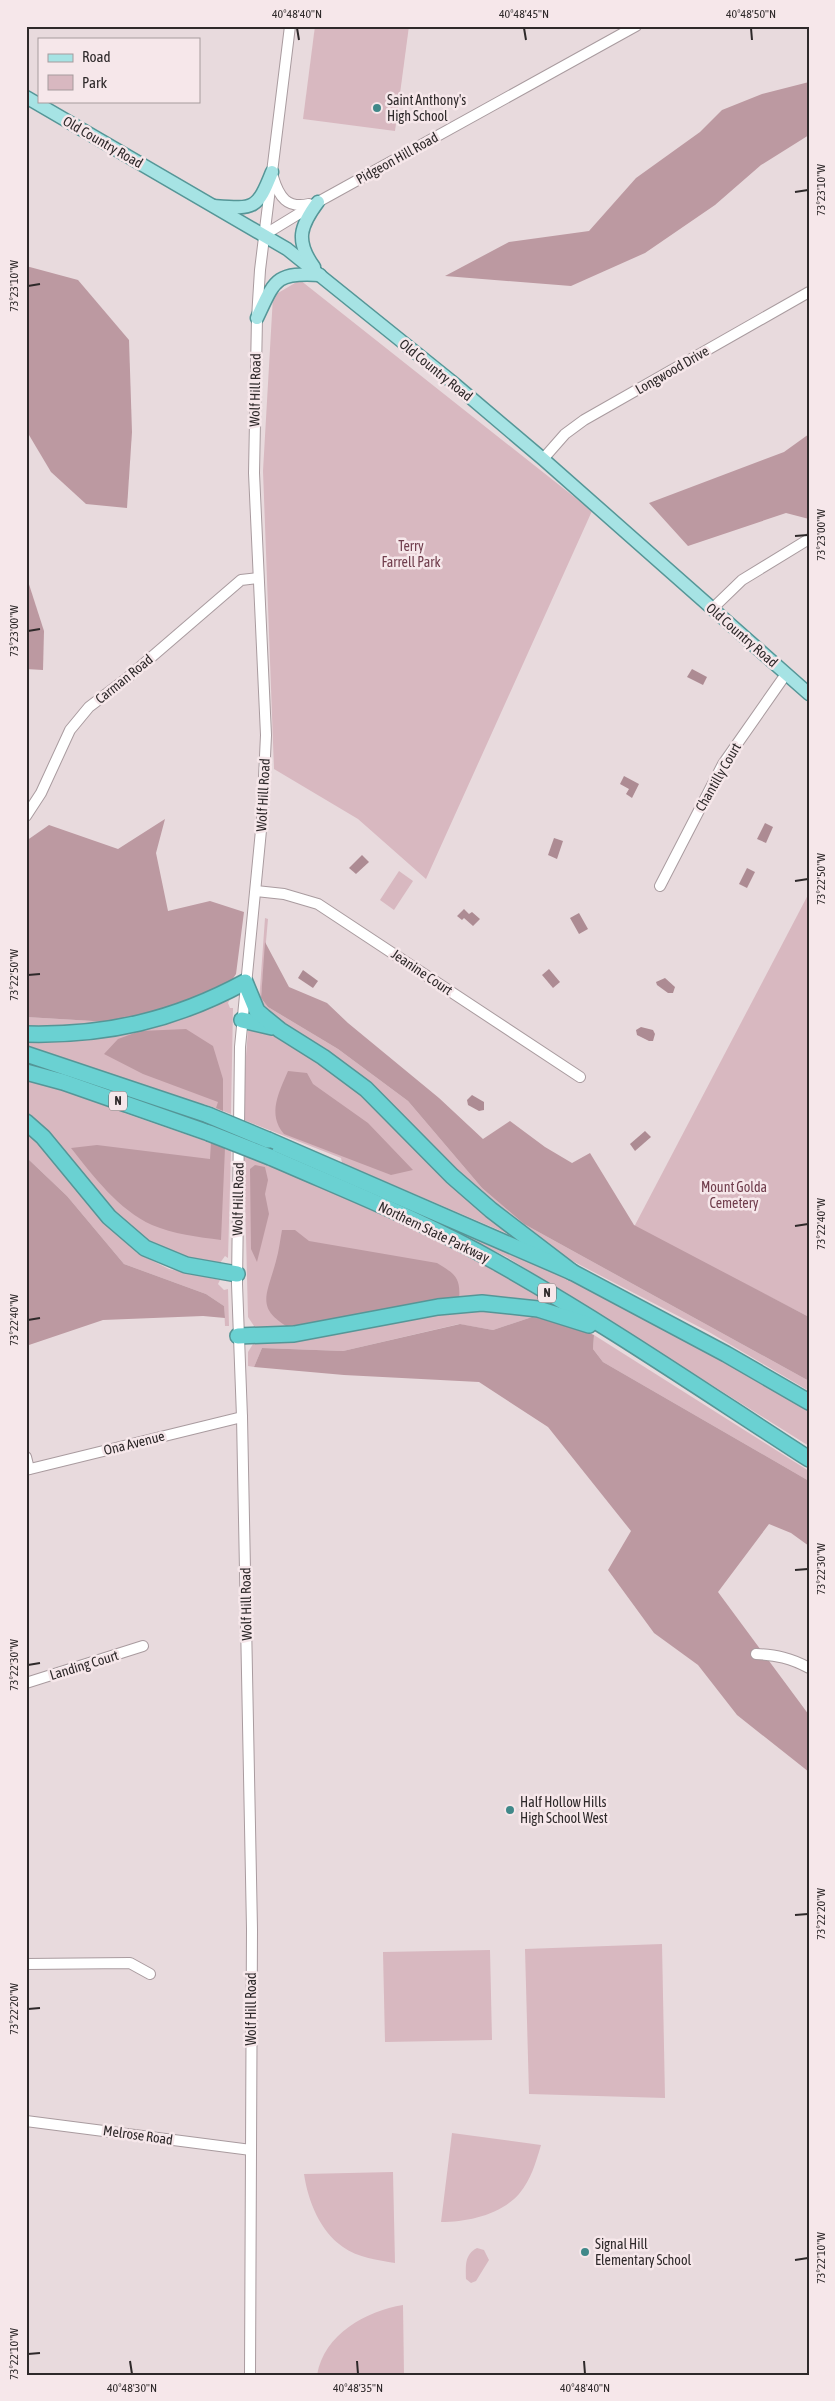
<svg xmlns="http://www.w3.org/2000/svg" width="835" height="2401" font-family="'Asap Condensed',sans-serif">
	<rect width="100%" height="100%" fill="#e8dadd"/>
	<g fill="#d8b8c0">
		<polygon points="315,26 409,26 395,131 303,119"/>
		<polygon points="300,280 592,511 426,879 358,819 274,769 263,471 273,296"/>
		<polygon points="399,871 413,881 394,910 380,900"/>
		<polygon points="809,893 809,1317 634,1227"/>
		<polygon points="265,918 268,919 261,998 268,1007 338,1049 408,1101 482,1188 524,1224 809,1381 809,1391 709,1332 559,1254 468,1183 270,1020 259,1002"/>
		<polygon points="227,996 230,999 228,1003 230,1008 233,1008 231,1114 204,1104 203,1106 26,1045 26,1038 61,1040"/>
		<polygon points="26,1017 126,1023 26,1029"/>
		<polygon points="252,1026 295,1045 356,1086 514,1232 513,1236 342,1163 341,1158 241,1119 248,1031 252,1031"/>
		<polygon points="26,1080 123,1108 124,1113 231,1150 228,1258 225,1256 220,1263 221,1267 164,1251 135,1235 26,1117"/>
		<polygon points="26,1129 63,1168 116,1234 137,1253 169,1269 220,1280 218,1284 224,1290 228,1289 229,1326 225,1326 224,1306 206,1294 124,1264 67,1196 26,1157"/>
		<polygon points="244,1155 410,1225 482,1261 565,1308 563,1311 526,1302 295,1331 252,1329 254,1326 248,1317"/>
		<polygon points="396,1204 549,1269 639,1315 809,1408 809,1446 507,1257"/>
		<polygon points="473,1307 524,1310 567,1323 532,1317 493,1330 459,1324 343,1351 262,1348 254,1367 248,1366 248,1352 253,1344 251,1340"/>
		<polygon points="594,1335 809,1471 809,1481 603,1362 593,1349"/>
		<polygon points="662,1944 665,2098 529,2094 525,1949"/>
		<polygon points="490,1950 492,2040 385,2042 383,1952"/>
		<path d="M452,2133L541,2145C536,2162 531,2180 519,2194C500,2215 468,2222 441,2222Z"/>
		<path d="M393,2172L395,2263C378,2260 358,2258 343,2247C320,2231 308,2201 304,2174Z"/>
		<path d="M477,2248L484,2250L489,2260L476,2281L471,2283L466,2279C466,2266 464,2255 477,2248Z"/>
		<path d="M403,2305L404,2375H317C324,2334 366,2311 403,2305Z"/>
	</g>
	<g fill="#bc99a1">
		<polygon points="809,82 809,135 761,165 715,205 645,253 571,286 445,276 509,242 589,231 636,178 700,132 722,110 762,94"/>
		<polygon points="26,266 78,280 129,340 132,432 127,508 86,504 51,472 26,430"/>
		<polygon points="809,434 809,519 786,513 688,546 649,503 784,452"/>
		<polygon points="26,575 44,631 43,670 26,669"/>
		<polygon points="165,819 156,853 168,911 210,901 244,912 236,974 230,983 170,1008 126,1023 26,1017 26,841 49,825 118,849"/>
		<polygon points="265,942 289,987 327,1003 348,1023 439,1098 483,1139 510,1121 545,1147 572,1163 590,1153 634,1225 809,1317 809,1381 524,1224 482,1188 408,1101 338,1049 268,1007 261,998"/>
		<polygon points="186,1029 213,1046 223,1079 223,1111 216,1108 218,1102 143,1074 104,1054 118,1039 140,1031"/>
		<path d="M288,1071L307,1073L313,1084L368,1123L413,1170L391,1175L284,1134C267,1114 279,1092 288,1071Z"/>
		<path d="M211,1142L225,1148L221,1240C198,1237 173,1234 152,1225C119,1210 93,1176 71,1148L97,1145L210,1159Z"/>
		<polygon points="26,1157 67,1196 124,1264 206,1294 224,1306 225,1318 203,1316 103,1320 26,1346"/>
		<polygon points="255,1165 265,1167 268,1180 265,1194 269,1214 257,1262 251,1249 250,1169"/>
		<path d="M282,1230H295L309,1241L437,1263C455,1274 461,1277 459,1300L295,1331C254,1309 266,1298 276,1261C279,1251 280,1240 282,1230Z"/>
		<polygon points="532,1317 567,1323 594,1335 593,1349 603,1362 809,1481 809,1546 791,1533 769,1524 718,1592 809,1715 809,1772 737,1715 698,1665 654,1633 608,1570 631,1531 548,1427 479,1382 344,1375 254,1367 262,1348 343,1351 460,1324 493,1330"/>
	</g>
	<g fill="#ad8b93">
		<polygon points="692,669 707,677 703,685 687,677"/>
		<polygon points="624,776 639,784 632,798 626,794 629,789 620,784"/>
		<polygon points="765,823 773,827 766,843 757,839"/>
		<polygon points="554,838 563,841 557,859 548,855"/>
		<polygon points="362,855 369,862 356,874 349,868"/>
		<polygon points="747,868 755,872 747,888 739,884"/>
		<polygon points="464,909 469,914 472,912 480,919 473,926 464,918 462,920 457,916"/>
		<polygon points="579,913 588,929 579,934 570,918"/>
		<polygon points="549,969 560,982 553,988 542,975"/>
		<polygon points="303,970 318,981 313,988 298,978"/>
		<polygon points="665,978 675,987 673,993 668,993 657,985 656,982"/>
		<polygon points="641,1027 653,1030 655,1034 653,1041 649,1041 637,1035 636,1030"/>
		<polygon points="472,1095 484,1102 484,1110 479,1111 468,1105 467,1100"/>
		<polygon points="645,1131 651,1137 635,1151 630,1144"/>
	</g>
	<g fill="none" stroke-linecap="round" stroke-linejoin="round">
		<defs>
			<g id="minor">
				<path d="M273,177C279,197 287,209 309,204"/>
				<polyline points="264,235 318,202 636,26"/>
				<polyline points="543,459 565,434 584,420 809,292"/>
				<polyline points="712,609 742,580 809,539"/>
				<polyline points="26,816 41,793 70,730 89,707 126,679 241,580 258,578"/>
				<polyline points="660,886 723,764 786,674"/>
				<polyline points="256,891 284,894 318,904 580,1077"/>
				<polyline points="26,1457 29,1469"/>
				<polyline points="26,1470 242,1417"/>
				<path d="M756,1654C776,1655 791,1658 809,1668"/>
				<polyline points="26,1683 143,1646"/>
				<polyline points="26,1964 130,1963 150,1974"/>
				<polyline points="26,2121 251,2150"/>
				<polyline points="250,2375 252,1929 242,1417 237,1284 240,1047 262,820 266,735 254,473 257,318 260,270 290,26"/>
			</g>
			<g id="major">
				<polyline points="26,97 287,249 451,381 543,459 809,694"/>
				<path d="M214,206C254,209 257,210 272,172"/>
				<path d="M314,267C295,241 300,226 318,202"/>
				<path d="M257,318C275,280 275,272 320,275"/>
			</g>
			<g id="highway">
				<polyline points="242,1020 272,1027"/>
				<path d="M26,1034C106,1036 175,1020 245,982L257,1011L264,1017L280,1030L323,1057L366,1089L452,1176L491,1210L572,1272"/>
				<polyline points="26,1054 208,1115"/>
				<polyline points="26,1072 63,1082 209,1133"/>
				<polyline points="26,1122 43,1137 109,1217 145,1248 186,1265 237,1274"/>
				<polyline points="268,1140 572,1272 726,1354 809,1402"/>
				<path d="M270,1157C345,1190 424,1221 496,1262C603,1322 705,1392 809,1459"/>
				<polyline points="238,1336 294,1334 438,1307 482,1303 538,1309 589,1325"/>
			</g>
		</defs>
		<use href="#minor" stroke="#a99b9f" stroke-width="12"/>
		<use href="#major" stroke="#559697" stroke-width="15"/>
		<use href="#highway" stroke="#559697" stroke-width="18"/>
		<use href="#minor" stroke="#fff" stroke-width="10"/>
		<use href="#major" stroke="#a6e3e4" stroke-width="12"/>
		<use href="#highway" stroke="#6ad1d2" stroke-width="15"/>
		<defs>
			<g id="highway-bridge">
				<polyline points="208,1115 268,1140"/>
				<polyline points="209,1133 270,1157"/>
			</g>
		</defs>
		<use href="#highway-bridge" stroke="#559697" stroke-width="18" stroke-linecap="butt"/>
		<use href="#highway-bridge" stroke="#6ad1d2" stroke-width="15"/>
	</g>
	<path fill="none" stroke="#2e292a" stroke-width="2" d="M297,28L299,40M524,28L526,40M751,28L752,40M795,192L808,190M28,286L40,284M795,536L808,535M28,631L40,629M795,881L808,879M28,975L40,974M795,1226L808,1224M28,1320L40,1318M795,1570L808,1569M28,1665L40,1663M795,1915L808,1914M28,2009L40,2008M795,2260L808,2258M28,2354L40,2353M130,2361L132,2374M357,2361L358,2374M584,2361L585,2374"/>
	<g fill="#408889" stroke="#f6e7ea" stroke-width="2">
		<circle cx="377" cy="108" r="5"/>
		<circle cx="510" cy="1810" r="5"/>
		<circle cx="585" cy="2252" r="5"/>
	</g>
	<g text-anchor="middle" stroke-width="5" stroke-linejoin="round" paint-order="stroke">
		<g fill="#f6e7ea" stroke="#6a6264" stroke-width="1">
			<rect x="109" y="1091.5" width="18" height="19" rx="4"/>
			<rect x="538" y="1283.5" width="18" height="19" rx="4"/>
		</g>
		<g font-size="12" font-weight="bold" fill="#2e292a">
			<text x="118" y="1105">N</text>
			<text x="547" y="1297">N</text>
		</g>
		<g font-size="14" fill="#2e292a" stroke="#f6e7ea" text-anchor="start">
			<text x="387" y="105">Saint Anthony's<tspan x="387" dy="16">High School</tspan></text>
			<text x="520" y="1807">Half Hollow Hills<tspan x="520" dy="16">High School West</tspan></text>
			<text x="595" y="2249">Signal Hill<tspan x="595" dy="16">Elementary School</tspan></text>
		</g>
		<g font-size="14" fill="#2e292a" stroke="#f6e7ea">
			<text transform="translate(103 142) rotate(30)" y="5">Old Country Road</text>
			<text transform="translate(397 158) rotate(-29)" y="5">Pidgeon Hill Road</text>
			<text transform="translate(436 370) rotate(39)" y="5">Old Country Road</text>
			<text transform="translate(672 370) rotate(-30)" y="5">Longwood Drive</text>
			<text transform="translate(255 390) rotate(-89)" y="5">Wolf Hill Road</text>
			<text transform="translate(742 635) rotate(41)" y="5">Old Country Road</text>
			<text transform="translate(124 679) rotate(-39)" y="5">Carman Road</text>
			<text transform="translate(718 777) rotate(-60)" y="5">Chantilly Court</text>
			<text transform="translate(263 795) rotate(-87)" y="5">Wolf Hill Road</text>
			<text transform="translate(422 972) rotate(34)" y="5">Jeanine Court</text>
			<text transform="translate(238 1199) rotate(-89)" y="5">Wolf Hill Road</text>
			<text transform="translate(434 1232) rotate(26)" y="5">Northern State Parkway</text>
			<text transform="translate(134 1443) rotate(-14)" y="5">Ona Avenue</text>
			<text transform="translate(246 1604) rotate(-91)" y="5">Wolf Hill Road</text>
			<text transform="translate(84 1665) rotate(-17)" y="5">Landing Court</text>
			<text transform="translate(251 2009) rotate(-90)" y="5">Wolf Hill Road</text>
			<text transform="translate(138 2135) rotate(8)" y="5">Melrose Road</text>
		</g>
		<g font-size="14" fill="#703d4c" stroke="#f6e7ea">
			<text x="411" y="551">Terry<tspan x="411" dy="16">Farrell Park</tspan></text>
			<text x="734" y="1192">Mount Golda<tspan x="734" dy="16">Cemetery</tspan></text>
		</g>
	</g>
	<rect width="835" height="2401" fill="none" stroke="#f6e7ea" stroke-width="55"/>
	<rect x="38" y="38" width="162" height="65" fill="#f6e7ea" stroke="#a69b9d"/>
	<rect x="48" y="54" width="25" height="8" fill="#a6e3e4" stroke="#a69b9d"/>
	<text x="82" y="62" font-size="15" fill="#2e292a">Road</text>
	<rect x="48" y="75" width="25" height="15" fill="#d8b8c0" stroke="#a69b9d"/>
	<text x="82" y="88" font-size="15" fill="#2e292a">Park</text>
	<rect x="28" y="28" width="780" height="2346" fill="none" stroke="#2e292a" stroke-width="2"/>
	<g font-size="12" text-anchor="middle" fill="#2e292a">
		<text x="297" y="18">40°48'40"N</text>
		<text x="524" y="18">40°48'45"N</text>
		<text x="751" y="18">40°48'50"N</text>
		<text transform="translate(821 190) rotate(-90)" y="4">73°23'10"W</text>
		<text transform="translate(14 286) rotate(-90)" y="4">73°23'10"W</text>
		<text transform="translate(821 535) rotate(-90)" y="4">73°23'00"W</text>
		<text transform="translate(14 631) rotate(-90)" y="4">73°23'00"W</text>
		<text transform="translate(821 879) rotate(-90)" y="4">73°22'50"W</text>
		<text transform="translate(14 975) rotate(-90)" y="4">73°22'50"W</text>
		<text transform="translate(821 1224) rotate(-90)" y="4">73°22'40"W</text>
		<text transform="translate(14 1320) rotate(-90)" y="4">73°22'40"W</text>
		<text transform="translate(821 1569) rotate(-90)" y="4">73°22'30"W</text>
		<text transform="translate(14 1665) rotate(-90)" y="4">73°22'30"W</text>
		<text transform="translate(821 1914) rotate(-90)" y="4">73°22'20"W</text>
		<text transform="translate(14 2009) rotate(-90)" y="4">73°22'20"W</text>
		<text transform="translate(821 2258) rotate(-90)" y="4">73°22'10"W</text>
		<text transform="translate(14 2354) rotate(-90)" y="4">73°22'10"W</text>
		<text x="132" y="2392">40°48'30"N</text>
		<text x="358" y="2392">40°48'35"N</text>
		<text x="585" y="2392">40°48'40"N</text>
	</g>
</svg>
